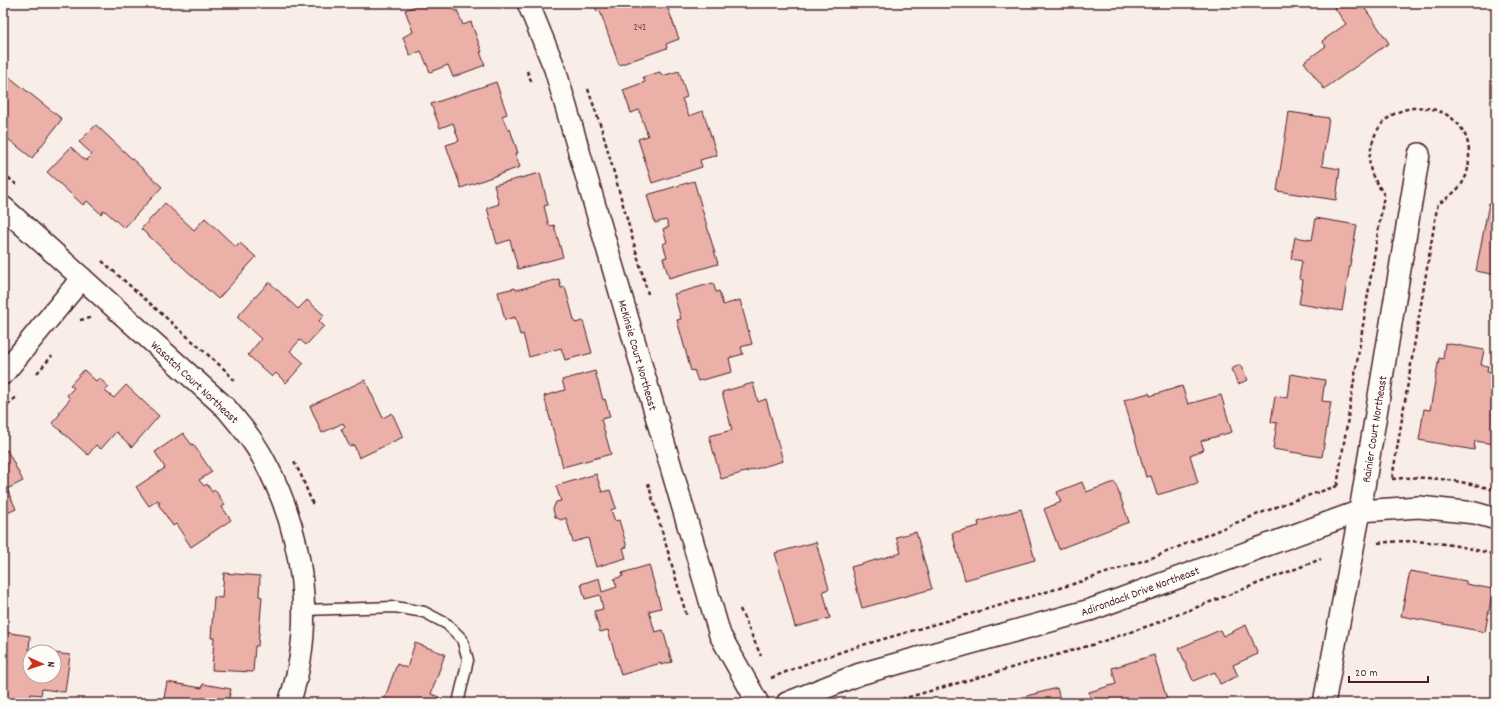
<svg xmlns="http://www.w3.org/2000/svg" width="1499" height="706" font-family="Dekko,sans-serif">
	<rect width="100%" height="100%" fill="#f9ede7"/>
	<filter id="ink" filterUnits="userSpaceOnUse"><feTurbulence type="fractalNoise" baseFrequency=".025" numOctaves="2"/><feDisplacementMap in="SourceGraphic" scale="8" xChannelSelector="R" yChannelSelector="G"/><feConvolveMatrix kernelMatrix="1 2 1 2 8 2 1 2 1" color-interpolation-filters="sRGB"/></filter>
	<g filter="url(#ink)">
		<g fill="#ebb0a8" stroke="#4a1f2b">
			<polygon points="425,3 437,3 439,7 451,3 455,11 457,10 463,25 471,22 482,52 480,52 485,65 453,77 448,65 430,72 421,51 410,56 403,37 413,32 405,10"/>
			<polygon points="594,3 666,3 679,39 666,44 667,48 619,65 600,11 597,12"/>
			<polygon points="1340,3 1361,3 1389,43 1324,89 1304,62 1326,46 1322,41 1346,24 1334,7"/>
			<polygon points="679,71 687,97 682,99 689,116 703,111 717,155 700,160 702,167 652,183 638,139 648,136 639,110 631,113 623,90 645,82 643,77 660,72 662,76"/>
			<polygon points="3,72 62,119 32,158 3,135"/>
			<polygon points="496,82 507,114 502,116 508,130 510,129 518,153 515,153 520,167 461,188 446,145 459,141 453,123 440,128 431,104"/>
			<polygon points="1289,112 1329,118 1322,166 1340,169 1336,200 1277,191"/>
			<polygon points="96,125 162,187 124,228 104,210 101,214 87,201 83,205 47,172 71,147 86,161 92,154 79,142"/>
			<polygon points="540,173 548,205 544,206 549,226 554,225 563,257 518,269 510,240 497,244 487,208 499,204 494,185"/>
			<polygon points="1496,180 1496,275 1476,271 1489,203 1492,204"/>
			<polygon points="694,181 718,264 669,278 663,258 667,257 663,244 667,242 663,229 669,227 666,220 655,223 647,195"/>
			<polygon points="165,203 194,230 205,218 236,247 240,243 256,257 218,299 141,229"/>
			<polygon points="1316,218 1357,225 1342,311 1299,304 1303,280 1299,279 1302,261 1291,259 1295,237 1312,240"/>
			<polygon points="559,279 561,288 565,287 575,323 583,321 592,353 565,360 561,348 529,357 523,334 520,335 515,317 505,320 498,292 515,288 516,290"/>
			<polygon points="269,282 298,309 307,300 324,315 319,321 324,326 306,345 300,340 290,351 304,363 286,383 276,373 272,377 248,355 261,339 237,317"/>
			<polygon points="713,283 716,292 719,291 723,305 740,300 752,344 741,347 743,354 729,358 732,372 698,381 694,370 691,371 677,320 681,319 674,294"/>
			<polygon points="1445,343 1484,350 1481,365 1488,366 1487,372 1496,373 1496,394 1492,416 1496,416 1496,432 1494,444 1475,441 1474,450 1419,440 1424,409 1430,410 1439,358 1443,359"/>
			<polygon points="1240,365 1248,380 1238,384 1231,369"/>
			<polygon points="84,370 96,381 99,378 109,387 105,391 114,398 126,385 159,416 132,447 116,432 101,449 96,445 88,455 52,423 60,414 59,412 70,399 67,395 74,388 70,385"/>
			<polygon points="595,371 603,400 605,399 610,417 601,419 611,454 563,467 544,396 565,390 562,380"/>
			<polygon points="1291,374 1325,380 1322,401 1331,402 1322,457 1273,449 1277,423 1271,422 1275,396 1288,398"/>
			<polygon points="365,380 383,418 392,413 403,437 359,458 354,445 350,447 341,429 345,427 343,423 322,433 310,406"/>
			<polygon points="753,383 758,402 766,399 783,461 721,479 709,436 732,430 722,392"/>
			<polygon points="1182,386 1188,404 1221,395 1232,432 1201,441 1204,450 1190,455 1198,483 1157,495 1151,476 1146,477 1124,400 1149,393 1150,396"/>
			<polygon points="183,433 192,445 193,444 212,472 199,480 204,486 207,484 212,492 215,490 225,505 222,507 231,520 191,547 176,524 173,526 158,504 160,503 158,500 149,506 136,487 165,468 155,452"/>
			<polygon points="7,450 23,481 7,489 16,509 3,515 3,452"/>
			<polygon points="596,474 602,492 610,490 616,508 611,510 615,521 619,520 627,547 623,548 626,558 596,567 588,538 573,542 566,518 561,520 555,517 553,509 556,502 561,501 556,486"/>
			<polygon points="1082,482 1086,492 1115,482 1129,522 1059,549 1044,509 1061,502 1057,492"/>
			<polygon points="1021,509 1035,560 965,580 952,533 979,526 978,522"/>
			<polygon points="916,532 932,589 862,608 851,567 901,553 896,537"/>
			<polygon points="816,542 829,589 823,591 830,618 795,627 775,553"/>
			<polygon points="649,565 661,608 649,611 655,632 663,630 672,662 661,665 661,663 621,675 608,630 600,632 594,611 603,609 600,595 585,599 581,584 599,578 602,592 617,587 614,579 623,576 622,573"/>
			<polygon points="1410,571 1466,581 1466,584 1493,589 1485,632 1401,616"/>
			<polygon points="224,573 260,576 259,596 262,597 258,646 255,646 253,672 212,670 214,638 211,638 214,597 222,598"/>
			<polygon points="1246,625 1258,654 1233,665 1238,676 1220,684 1215,672 1193,681 1179,648 1220,630 1223,636"/>
			<polygon points="4,632 30,636 29,650 44,652 30,652 30,676 54,676 54,653 70,655 65,692 42,689 41,695 31,694 29,703 3,703 3,645"/>
			<polygon points="415,643 445,654 431,694 439,697 437,703 383,703 397,664 407,668"/>
			<polygon points="1154,655 1168,703 1092,703 1089,692 1116,684 1112,668"/>
			<polygon points="167,682 202,688 203,684 231,689 228,702 231,703 163,703"/>
			<polygon points="1057,688 1061,703 1000,703"/>
		</g>
		<g fill="none" stroke-linecap="round" stroke-linejoin="round">
			<defs>
				<polyline id="lane" points="304,610 395,607 424,612 447,624 462,639 468,660 458,703"/>
				<g id="street">
					<polyline points="528,3 555,69 720,635 758,703"/>
					<path d="M3,207L226,408C240,425 255,442 265,462C304,534 316,625 289,703"/>
					<polyline points="3,374 82,278"/>
					<polyline points="787,703 860,674 1090,610 1360,511 1419,507 1475,513 1496,519"/>
					<polyline points="1324,703 1360,511 1419,154"/>
				</g>
			</defs>
			<use href="#lane" stroke="#4a1f2b" stroke-width="13"/>
			<use href="#street" stroke="#4a1f2b" stroke-width="24"/>
			<g stroke="#4a1f2b" stroke-width="2.5" stroke-dasharray="4 3" stroke-linecap="butt">
				<polyline points="527,71 532,83"/>
				<polyline points="588,89 602,130 648,294"/>
				<polyline points="3,173 18,186"/>
				<polyline points="102,261 224,369 235,381"/>
				<polyline points="80,320 90,318"/>
				<polyline points="37,373 52,356"/>
				<polyline points="3,410 18,395"/>
				<polyline points="294,462 301,475 313,505"/>
				<path d="M1392,479C1403,478 1414,477 1426,478C1450,479 1473,484 1496,490"/>
				<polyline points="648,483 687,617"/>
				<path d="M1337,486L1384,195C1380,187 1373,179 1371,171C1368,162 1370,152 1372,144C1385,89 1471,99 1469,156C1469,182 1458,191 1438,204L1437,208L1392,479"/>
				<path d="M1378,543C1420,538 1455,544 1496,555"/>
				<polyline points="740,609 761,656"/>
				<polyline points="771,678 808,663 856,647 1070,585 1157,556 1228,526 1289,502 1337,486"/>
				<polyline points="888,703 1095,644 1151,625 1321,559"/>
			</g>
			<use href="#lane" stroke="#fdfcf7" stroke-width="10"/>
			<use href="#street" stroke="#fdfcf7" stroke-width="21"/>
		</g>
	</g>
	<g text-anchor="middle" stroke-width="3" stroke-linejoin="round" paint-order="stroke">
		<g font-size="10" fill="#72434a">
			<text x="640" y="30">242</text>
		</g>
		<g font-size="12" fill="#4a1f2b" stroke="#fdfcf7">
			<text transform="translate(638 355) rotate(74)" y="4">McKinsie Court Northeast</text>
			<text transform="translate(195 382) rotate(43)" y="4">Wasatch Court Northeast</text>
			<text transform="translate(1374 429) rotate(-81)" y="4">Rainier Court Northeast</text>
			<text transform="translate(1140 591) rotate(-20)" y="4">Adirondack Drive Northeast</text>
		</g>
	</g>
	<rect width="1499" height="706" fill="none" stroke="#fdfcf7" stroke-width="16"/>
	<rect x="8" y="8" width="1483" height="690" fill="none" stroke="#4a1f2b" stroke-width="1.5" filter="url(#ink)"/>
	<g transform="translate(42 664) rotate(93)"><circle r="19" fill="#fdfcf7" stroke="#b5a4a5"/>
	<path d="M0-3L7 15L0 10L-7 15Z" fill="#c8321e"/>
	<text y="-6" font-size="11" font-weight="bold" text-anchor="middle" fill="#4a1f2b">N</text>
	</g>
	<path d="M1349 676v6h79v-6" fill="none" stroke="#4a1f2b" stroke-width="2"/>
	<text x="1355" y="676" font-size="12" fill="#4a1f2b" stroke="#fdfcf7" stroke-width="3" paint-order="stroke">20 m</text>
</svg>
